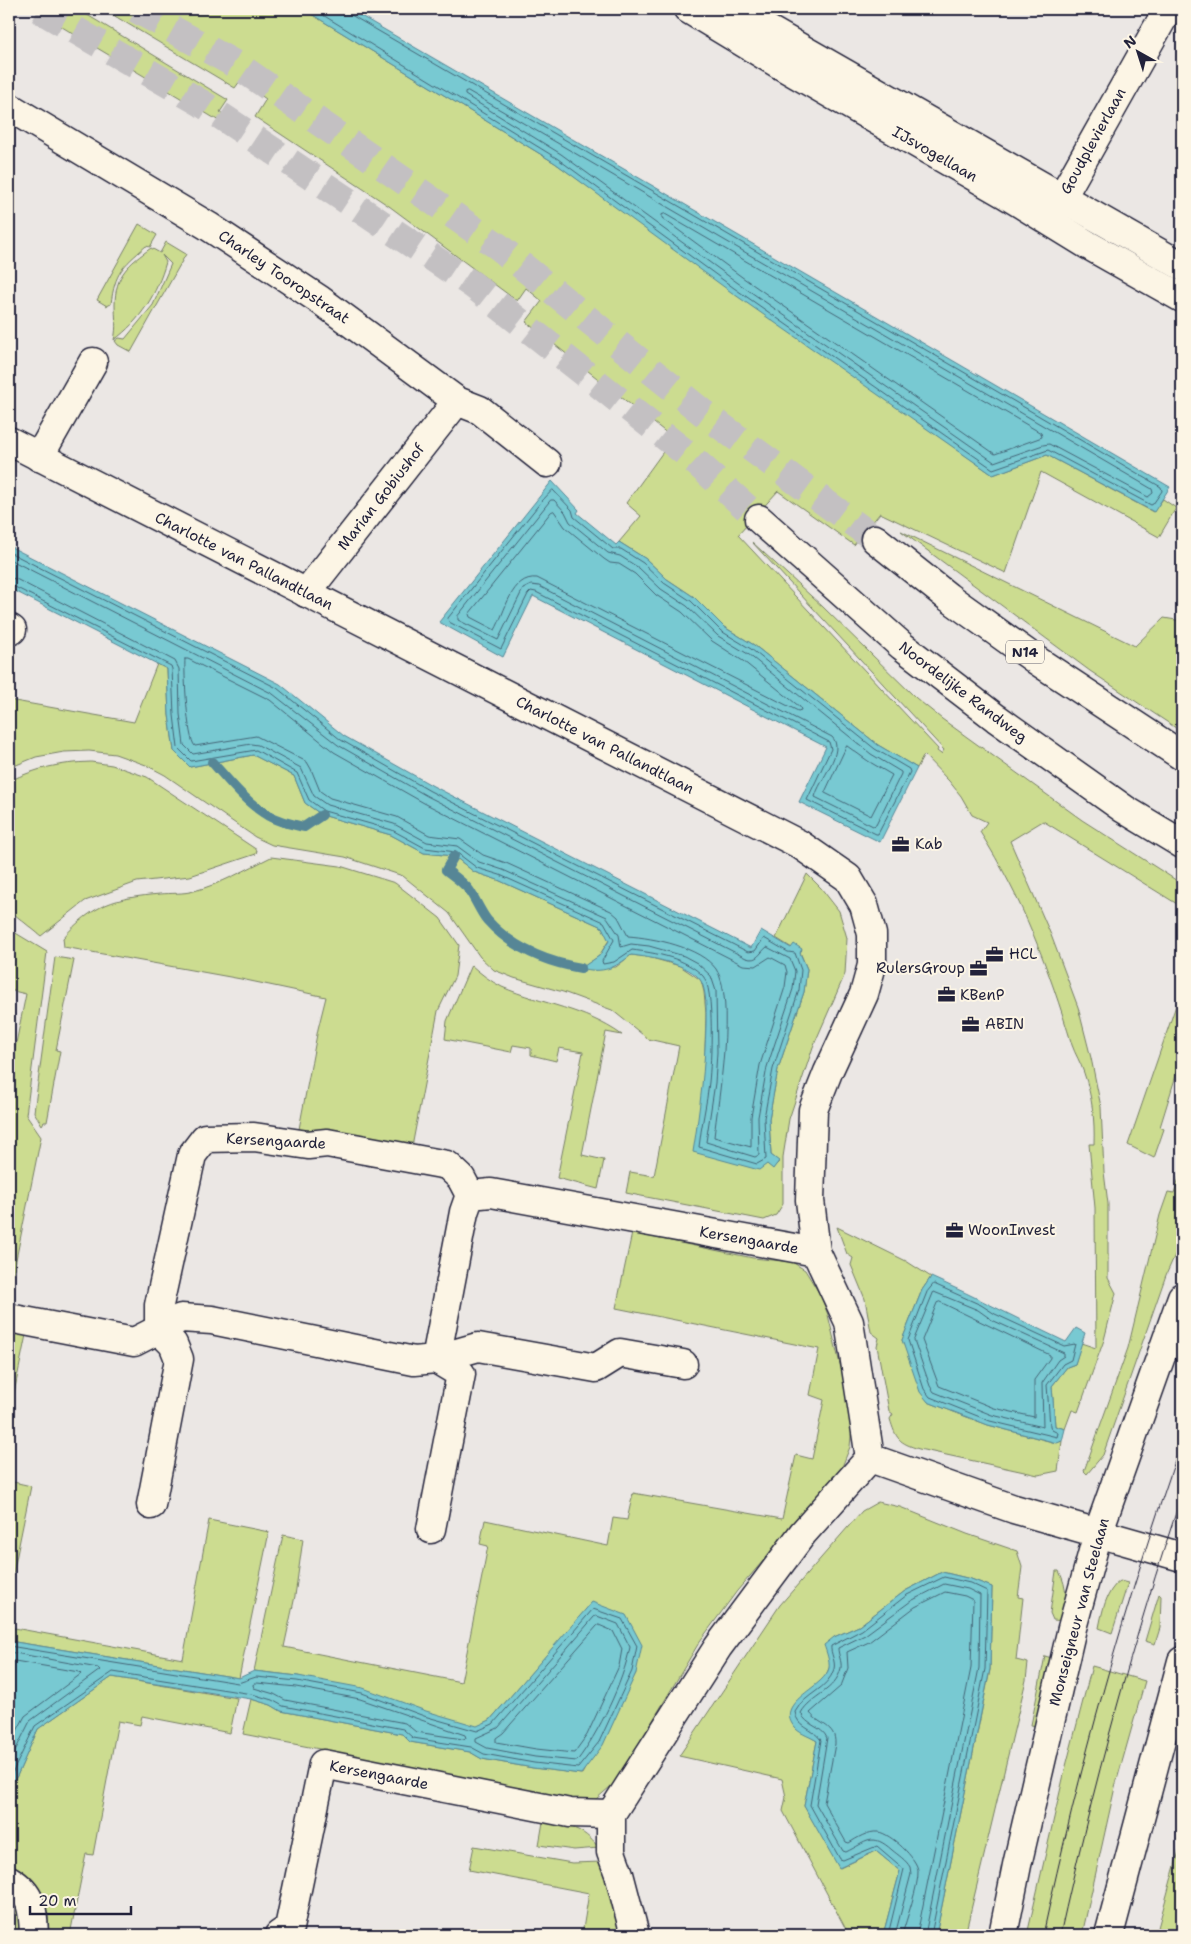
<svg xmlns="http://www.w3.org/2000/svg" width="1191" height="1944" font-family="'Shantell Sans',sans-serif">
	<rect width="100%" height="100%" fill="#ebe7e4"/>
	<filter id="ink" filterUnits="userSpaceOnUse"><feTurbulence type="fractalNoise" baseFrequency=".02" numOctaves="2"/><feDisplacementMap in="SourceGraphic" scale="10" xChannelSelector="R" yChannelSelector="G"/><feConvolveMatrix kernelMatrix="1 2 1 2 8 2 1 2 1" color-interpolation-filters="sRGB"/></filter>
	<g filter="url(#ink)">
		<g fill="#ccdc90" stroke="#777f66">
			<polygon points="32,9 77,9 89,16 228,100 220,112 228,117 224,124"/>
			<path d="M103,9H303L555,163L993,475L1047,455L1153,512L1163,499L1176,508L1159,537L1041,472L1006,573L880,513L854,545L778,491L738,535L938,749L937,751L941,754L944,750L752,542L823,607L916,698L942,719L1082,820L1182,884V907L1043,821L1010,841L1051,935L1078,1007L1091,1058L1101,1107L1104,1172L1108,1204V1278L1116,1293L1104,1340L1078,1412L1072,1410L1065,1429L1055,1426L1052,1386L1067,1367L1075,1364L1081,1343L1096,1348L1095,1208L1089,1144H1094C1095,1120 1092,1096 1084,1073C1081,1063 1075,1054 1072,1045C1049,969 1023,899 980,832L987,822L972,815L961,796L949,781L924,755L917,768L878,745L754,645L724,627L694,597L667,579L646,559L619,542L641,516L626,503L673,438L526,322L542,301L526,288L517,301L389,206L255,117L266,99L240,81L235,88Z"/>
			<path d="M139,224L157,235L150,247L146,246C122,267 115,272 111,304L107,306L97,300Z"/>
			<path d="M166,242L186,254L131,352L118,345L115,341L119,338L125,339L153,305L171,264L162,255L166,262C157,294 140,321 114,340C117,327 115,317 115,305C115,274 129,264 151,248L160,253Z"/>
			<polygon points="901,531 1135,646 1164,618 1182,621 1182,732 1090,671"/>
			<polygon points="157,664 167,669 169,715 174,751 190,767 253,755 294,776 305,803 322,815 391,835 424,853 454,856 474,872 498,880 602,927 609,940 599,956 582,968 616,967 631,955 648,957 680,966 701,980 704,992 706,1014 704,1082 767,1164 773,1168 779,1162 771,1155 769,1119 778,1069 804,992 807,969 800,952 802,950 792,948 776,938 807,874 821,888 839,911 847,938 845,974 813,1047 789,1119 783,1157 783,1204 776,1215 764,1220 626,1193 630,1172 654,1176 679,1046 648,1039 612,1010 563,992 514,978 494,970 480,957 449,913 403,876 345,857 272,845 255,837 165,775 146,765 115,754 89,751 64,752 36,757 9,768 9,700 134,722"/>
			<path d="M91,762L112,765L147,777L257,850L256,854L190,876L137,882L85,901L41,936L9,910V781C38,768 58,763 91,762Z"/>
			<path d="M271,857L340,866L395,883L440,918L459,945L455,976L438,1011L411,1152L299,1129L318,1029L326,997L241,979L64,947L63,938C93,904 115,898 160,894C171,893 184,894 194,891C221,884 247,869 271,857Z"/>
			<polygon points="9,929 47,952 26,1115 41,1137 9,1294 9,1078 26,994 9,990"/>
			<polygon points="55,957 74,960 56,1050 60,1051 47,1122 44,1122 42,1125 34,1112"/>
			<path d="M471,965C480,973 490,981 502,987C544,1005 584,1008 622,1035L606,1032L582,1155L604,1160L598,1189L557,1178L583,1052L559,1048L556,1061L531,1055V1048L513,1045L511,1052L445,1039L447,1021Z"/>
			<polygon points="1182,988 1182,1056 1160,1127 1164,1129 1154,1158 1128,1145"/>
			<polygon points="1182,1169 1182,1239 1166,1275 1103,1455 1087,1474 1084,1471 1128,1348 1160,1215 1168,1192 1174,1193"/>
			<path d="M837,1227L906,1261L931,1277L922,1290L902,1340L928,1402L988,1425L1056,1443L1062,1441L1058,1471L1038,1475L919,1449C899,1443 896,1439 890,1419L893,1414L889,1411L877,1346L879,1338L871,1332L865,1299L851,1265L853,1258L847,1254Z"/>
			<polygon points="632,1233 753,1258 792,1262 805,1270 821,1296 828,1315 853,1418 850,1447 840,1472 737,1591 700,1641 617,1781 596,1799 579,1800 243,1734 251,1699 271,1705 281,1711 402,1734 410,1742 470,1752 482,1759 533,1768 582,1774 636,1673 592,1603 490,1720 477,1727 298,1676 254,1671 283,1535 303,1539 295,1596 284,1647 461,1682 488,1546 480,1544 485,1520 608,1546 613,1518 627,1520 633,1493 782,1519 796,1455 812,1459 824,1400 810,1395 819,1349 616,1308"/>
			<polygon points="9,1327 27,1330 9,1417"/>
			<polygon points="9,1481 31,1486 9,1594"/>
			<polygon points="878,1502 900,1507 967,1534 1017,1551 1022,1567 1018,1597 1023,1598 1016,1660 1028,1663 1026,1680 965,1935 936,1935 990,1670 992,1587 971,1579 942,1572 905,1591 859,1626 834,1637 830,1666 825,1677 816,1685 796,1728 817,1741 804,1806 840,1868 876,1851 900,1871 883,1935 849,1935 783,1811 786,1797 782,1779 679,1756 780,1605 862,1511"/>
			<polygon points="209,1520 269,1532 239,1678 9,1641 9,1627 183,1659"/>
			<path d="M1056,1571H1059C1068,1588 1066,1603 1065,1621L1053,1620L1050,1613Z"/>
			<path d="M1120,1581L1128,1583L1112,1633L1099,1628C1102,1613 1106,1590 1120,1581Z"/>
			<polygon points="1159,1594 1161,1596 1160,1628 1155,1644 1145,1641"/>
			<polygon points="1045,1656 1055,1659 1037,1726 1031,1725"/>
			<polygon points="1092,1666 1145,1681 1115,1787 1082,1935 1027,1935 1065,1770"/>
			<path d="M112,1677L237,1698L230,1733L142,1716L140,1725L118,1721L93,1855L86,1854L70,1935H49C46,1899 41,1884 9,1865V1787L17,1776L38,1729Z"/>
			<path d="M543,1822C569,1826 581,1826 599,1848L574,1850L539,1845Z"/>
			<polygon points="1182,1840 1182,1935 1156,1935"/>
			<polygon points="474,1846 572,1863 602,1862 621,1935 582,1935 589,1893 469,1870"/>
			<path d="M9,1898C19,1910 21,1920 21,1935H9Z"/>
		</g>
		<g fill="#78c9d2" stroke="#568696">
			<polygon points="303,9 349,9 1170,487 1154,512 1047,455 993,475 731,292 555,163"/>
			<polygon points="552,481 579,510 577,513 616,545 619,542 646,559 667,579 694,597 724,627 754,645 878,745 917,768 880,842 799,802 826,747 533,596 503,657 439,622"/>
			<path d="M9,546L280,684L344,736L433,786L751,948L761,930L791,948L794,944L802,949L800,953L807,969L804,992L778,1069L769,1119L771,1155L779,1161L773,1169L767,1164L759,1170L693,1152C700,1109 705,1067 706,1023C706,1010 707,993 701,981C691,964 649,957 631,955C615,968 603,974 581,968L599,956L609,941L602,927L498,880L474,872L454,856L424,853L391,835L322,815L305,803L294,776L253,755L190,767L174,751L169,715L167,669L9,588Z"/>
			<path d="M931,1277C977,1297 1021,1321 1066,1342L1076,1328L1085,1333L1075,1364L1067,1367L1052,1386L1055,1426L1065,1429L1062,1441L1057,1443L988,1425L928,1402L920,1392L902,1340L922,1290Z"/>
			<path d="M942,1572L971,1579L992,1587L990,1669L936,1935H883L900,1871L876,1851L839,1868L804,1806L817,1741C811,1737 801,1734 796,1729C771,1702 824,1689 829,1668C830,1661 826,1651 824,1645L834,1637L859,1626L905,1591Z"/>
			<polygon points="592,1602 626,1615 642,1645 636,1673 603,1745 581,1774 533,1768 482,1759 470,1752 410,1742 402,1734 281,1711 271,1705 251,1699 112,1677 38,1729 17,1776 9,1787 9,1641 239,1678 254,1671 298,1676 363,1688 426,1711 477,1726 490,1720"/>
		</g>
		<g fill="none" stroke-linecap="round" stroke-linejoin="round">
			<g stroke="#446577" stroke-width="1">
				<polyline points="313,9 558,159 734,288 993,469 1048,450 1151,505 1153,504 1162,491 1161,487 351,15 348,9"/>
				<polygon points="468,91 1152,489 1153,493 1148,497 1049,444 1043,445 994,462 738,283 561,154 465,95 465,92"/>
				<polygon points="665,214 1041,433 1042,437 995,454 742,277 662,218 662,215"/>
				<polygon points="553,490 572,510 574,517 613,549 621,549 643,563 664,583 691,601 721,631 751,649 875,749 909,769 910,772 878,834 876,834 807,800 831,749 829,742 536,592 531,591 528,594 501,649 449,622 448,618 541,502"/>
				<path d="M551,500H554L565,512L570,522L608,553L620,556L639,568L661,589L687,606L718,636L748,654L871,754L901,772V774L876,825L873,826L815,797C819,780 846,751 832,737L539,586L531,585L523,589L498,640L458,620V616Z"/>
				<path d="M554,511L565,527L604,559L610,563L619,564L635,574L656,595L682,612L712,641L743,661L800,707L801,710L798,711L537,578C511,575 505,613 495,630L470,617L469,614L551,512Z"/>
				<path d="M9,552L277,688L341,740L430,791L748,952L755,951L764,938L788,952L795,953L801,970L799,990L773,1069L764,1118L766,1159L757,1164L699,1147C701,1126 707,1104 709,1082C711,1064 715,988 703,976C686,958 656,953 632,950L614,962L603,964L602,961L614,940L604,922L500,875L477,868L456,852L425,848L392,830L324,811L309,800L297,773L256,750L191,761L178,748L174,715L172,669L171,666L9,584"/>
				<path d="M9,559L273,694L338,745L427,796L746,958C758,962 759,953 767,947L790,959L795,971L793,989L767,1067L758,1117L759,1155L755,1157L706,1142L715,1083L717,1052L716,991L711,976L697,963L684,956L649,946L631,944L621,947L619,935L607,917L503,870L479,862L457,846L427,842L394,824L327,805L314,796L301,768L258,745L251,744L193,754L184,745L180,714L179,669L175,661L16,579L9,578"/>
				<path d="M185,659H188L270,700L334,752L424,803L743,965L756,966L770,957L785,965L787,972L785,987L760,1065L751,1117V1147L714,1137C718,1101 736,998 716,969C700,947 654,938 628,936L618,917L611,911L506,863L483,855L460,839L429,835L397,817L330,798L320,791L311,769L307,762L256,736L195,746C187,739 184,671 185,659Z"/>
				<polygon points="847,746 868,761 892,775 871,816 825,793"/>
				<polygon points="934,1284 981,1305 995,1314 1064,1346 1075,1344 1071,1360 1063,1364 1047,1385 1050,1426 1052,1430 1058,1433 1057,1437 990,1421 930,1397 924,1389 908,1340 927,1292"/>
				<polygon points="934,1292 978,1310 992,1320 1064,1353 1064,1356 1058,1360 1042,1383 1043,1427 992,1415 934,1392 930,1386 914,1340"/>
				<polygon points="940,1302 1050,1355 1050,1358 1034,1380 1034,1417 994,1408 939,1386 922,1340 937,1303"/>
				<path d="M597,1616L618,1624L630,1647C623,1683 599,1732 577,1761L535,1757L487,1748L476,1742V1738L498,1728L594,1617Z"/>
				<polygon points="599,1625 613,1631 622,1649 619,1666 587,1735 574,1753 536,1749 496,1742 496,1738 503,1733 597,1626"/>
				<polyline points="9,1646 238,1683 256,1677 297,1681 362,1693 424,1716 477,1731 493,1724 593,1609 622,1619 637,1646 632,1671 599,1742 578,1768 534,1763 484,1754 471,1747 413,1738 403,1729 283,1706 272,1700 252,1694 113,1672 35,1726 9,1780"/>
				<polyline points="9,1652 98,1668 100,1670 30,1721 16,1749 9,1767"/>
				<polyline points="9,1660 79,1672 81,1674 25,1716 9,1746"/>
				<polygon points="257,1683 296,1687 360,1699 465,1735 466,1738 463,1739 416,1732 405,1723 285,1700 274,1694 254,1688 253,1685"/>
				<path d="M888,1935L904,1869L877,1846L843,1860L840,1859L810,1805L821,1740C813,1728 797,1728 795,1712C805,1693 828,1690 834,1669C836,1661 830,1653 831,1646L862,1630L907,1595L944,1577L970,1583L987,1591L985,1669L931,1935"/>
				<path d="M895,1935L911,1874L910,1867C906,1860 898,1855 892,1850C872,1832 867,1842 846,1852L843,1851L816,1804L827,1738C822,1726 806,1726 801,1713C811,1695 836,1691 841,1668C842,1661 838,1655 838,1648L865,1635L911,1601L944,1584L968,1589L980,1595L979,1668L925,1935"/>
				<path d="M902,1935C906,1920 919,1885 918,1871C918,1859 890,1833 878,1832C868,1831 857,1838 849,1843L846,1842L824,1803L835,1744C836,1725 819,1725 810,1713L841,1686L848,1668L847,1652L869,1642L915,1607L945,1592L965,1596L973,1600L971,1668L917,1935"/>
			</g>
			<g stroke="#568696" stroke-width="10">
				<path d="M212,762C228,780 244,800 264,813C275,821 291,824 304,827L322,815"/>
				<path d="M454,856L446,870C454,876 464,883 469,890C476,900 480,911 487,920C512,948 546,962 581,968"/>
			</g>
			<g stroke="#c3c0c2" stroke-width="28" stroke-dasharray="28 14" stroke-linecap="butt">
				<polyline points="39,9 203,104 473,285 687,454 759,519"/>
				<polyline points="136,9 240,67 499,247 702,412 875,539"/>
			</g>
			<defs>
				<g id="minor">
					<polyline points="688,9 784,67 1005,194 1088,245 1182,298"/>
					<polyline points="732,9 1182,266"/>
					<polyline points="9,107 208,226 320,300 457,401 480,410 547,463"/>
					<polyline points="1053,213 1168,9"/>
					<polyline points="9,441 799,844 848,878 864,905 872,934 872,965 864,994 828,1072 813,1110 810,1200 816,1252"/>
					<polyline points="39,457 93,362"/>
					<polyline points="306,593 457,401"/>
					<polyline points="9,628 12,630"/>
					<polyline points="9,1318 134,1342 181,1318 212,1320 414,1361 436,1359 464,1212 470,1195 491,1193 816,1252 849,1322 870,1458"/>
					<polyline points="436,1359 478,1347 596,1368 620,1353 683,1364"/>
					<polyline points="151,1505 179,1359 173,1344 159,1330 159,1305 192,1155 205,1138 254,1137 308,1145 327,1143 447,1165 461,1178 470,1195"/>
					<polyline points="431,1529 461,1374 436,1359"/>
					<polyline points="611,1814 611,1852 619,1874 635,1935"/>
					<path d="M9,1880C33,1894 33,1910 34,1935"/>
					<polyline points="279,1935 289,1928 323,1764 570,1813 611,1814 718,1647 803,1533 870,1458 1014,1509 1182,1557"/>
				</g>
				<g id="secondary">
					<polyline points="1003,1935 1017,1865 1072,1628 1098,1533 1182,1297"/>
					<polyline points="1109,1935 1182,1661"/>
				</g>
				<g id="primary">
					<polyline points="759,519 902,646 996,718 1124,809 1182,844"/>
					<polyline points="875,539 948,597 1036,660 1182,756"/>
				</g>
			</defs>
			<use href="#minor" stroke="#22223b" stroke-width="31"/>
			<use href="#secondary" stroke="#22223b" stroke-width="31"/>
			<use href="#primary" stroke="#22223b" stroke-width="31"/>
			<use href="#minor" stroke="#fcf5e5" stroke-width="28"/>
			<use href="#secondary" stroke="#fcf5e5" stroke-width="28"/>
			<use href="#primary" stroke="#fcf5e5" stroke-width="28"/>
			<g stroke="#22223b" stroke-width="1">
				<path d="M1043,1935C1079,1768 1125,1603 1182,1441"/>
				<path d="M1060,1935C1093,1787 1133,1639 1182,1495"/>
			</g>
		</g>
	</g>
	<defs>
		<symbol id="office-bare" viewBox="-9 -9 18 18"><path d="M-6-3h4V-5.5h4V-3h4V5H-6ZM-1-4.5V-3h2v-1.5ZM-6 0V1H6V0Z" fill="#22223b" stroke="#fcf5e5" stroke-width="2.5" paint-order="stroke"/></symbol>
	</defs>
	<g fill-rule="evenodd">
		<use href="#office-bare" x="888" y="832" width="25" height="25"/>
		<use href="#office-bare" x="982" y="942" width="25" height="25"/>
		<use href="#office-bare" x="966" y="956" width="25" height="25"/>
		<use href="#office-bare" x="934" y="982" width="25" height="25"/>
		<use href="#office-bare" x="958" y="1012" width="25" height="25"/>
		<use href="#office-bare" x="942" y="1218" width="25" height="25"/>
	</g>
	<g text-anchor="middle" stroke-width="4" stroke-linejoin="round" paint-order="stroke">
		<rect fill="#fcf5e5" stroke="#63616e" stroke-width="1" x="1006" y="640.5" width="38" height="23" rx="4"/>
		<g font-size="14" font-weight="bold" fill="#22223b">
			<text x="1025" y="657">N14</text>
		</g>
		<g font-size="15" fill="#22223b" stroke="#fcf5e5">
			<text transform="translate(1093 141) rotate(-61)" y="5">Goudplevierlaan</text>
			<text transform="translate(935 154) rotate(30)" y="5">IJsvogellaan</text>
			<text transform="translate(284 277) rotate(34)" y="5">Charley Tooropstraat</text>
			<text transform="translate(381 497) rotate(-52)" y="5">Marian Gobiushof</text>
			<text transform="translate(244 561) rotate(27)" y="5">Charlotte van Pallandtlaan</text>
			<text transform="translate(963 692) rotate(37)" y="5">Noordelijke Randweg</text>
			<text transform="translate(605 745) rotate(27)" y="5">Charlotte van Pallandtlaan</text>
			<text transform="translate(276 1141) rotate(3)" y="5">Kersengaarde</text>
			<text transform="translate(749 1240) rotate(10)" y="5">Kersengaarde</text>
			<text transform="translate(1079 1612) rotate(-75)" y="5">Monseigneur van Steelaan</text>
			<text transform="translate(379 1775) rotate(11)" y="5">Kersengaarde</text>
		</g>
		<g font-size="15" fill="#22223b" stroke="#fcf5e5" text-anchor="start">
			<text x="915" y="849">Kab</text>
			<text x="1009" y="959">HCL</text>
			<text x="965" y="973" text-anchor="end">RulersGroup</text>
			<text x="960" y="1000">KBenP</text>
			<text x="985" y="1029">ABIN</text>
			<text x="968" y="1235">WoonInvest</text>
		</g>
	</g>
	<rect width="1191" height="1944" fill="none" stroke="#fcf5e5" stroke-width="30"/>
	<rect x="15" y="15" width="1161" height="1914" fill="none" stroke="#22223b" stroke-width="2" filter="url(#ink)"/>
	<g transform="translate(1138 52) rotate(321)" stroke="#fcf5e5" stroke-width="4" paint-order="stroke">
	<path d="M0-4L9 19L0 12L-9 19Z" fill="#22223b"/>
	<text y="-8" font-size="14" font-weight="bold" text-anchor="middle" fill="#22223b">N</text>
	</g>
	<path d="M30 1906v8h101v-8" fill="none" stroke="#22223b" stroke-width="2.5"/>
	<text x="38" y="1906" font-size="15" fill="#22223b" stroke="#fcf5e5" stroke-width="4" paint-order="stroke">20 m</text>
</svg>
